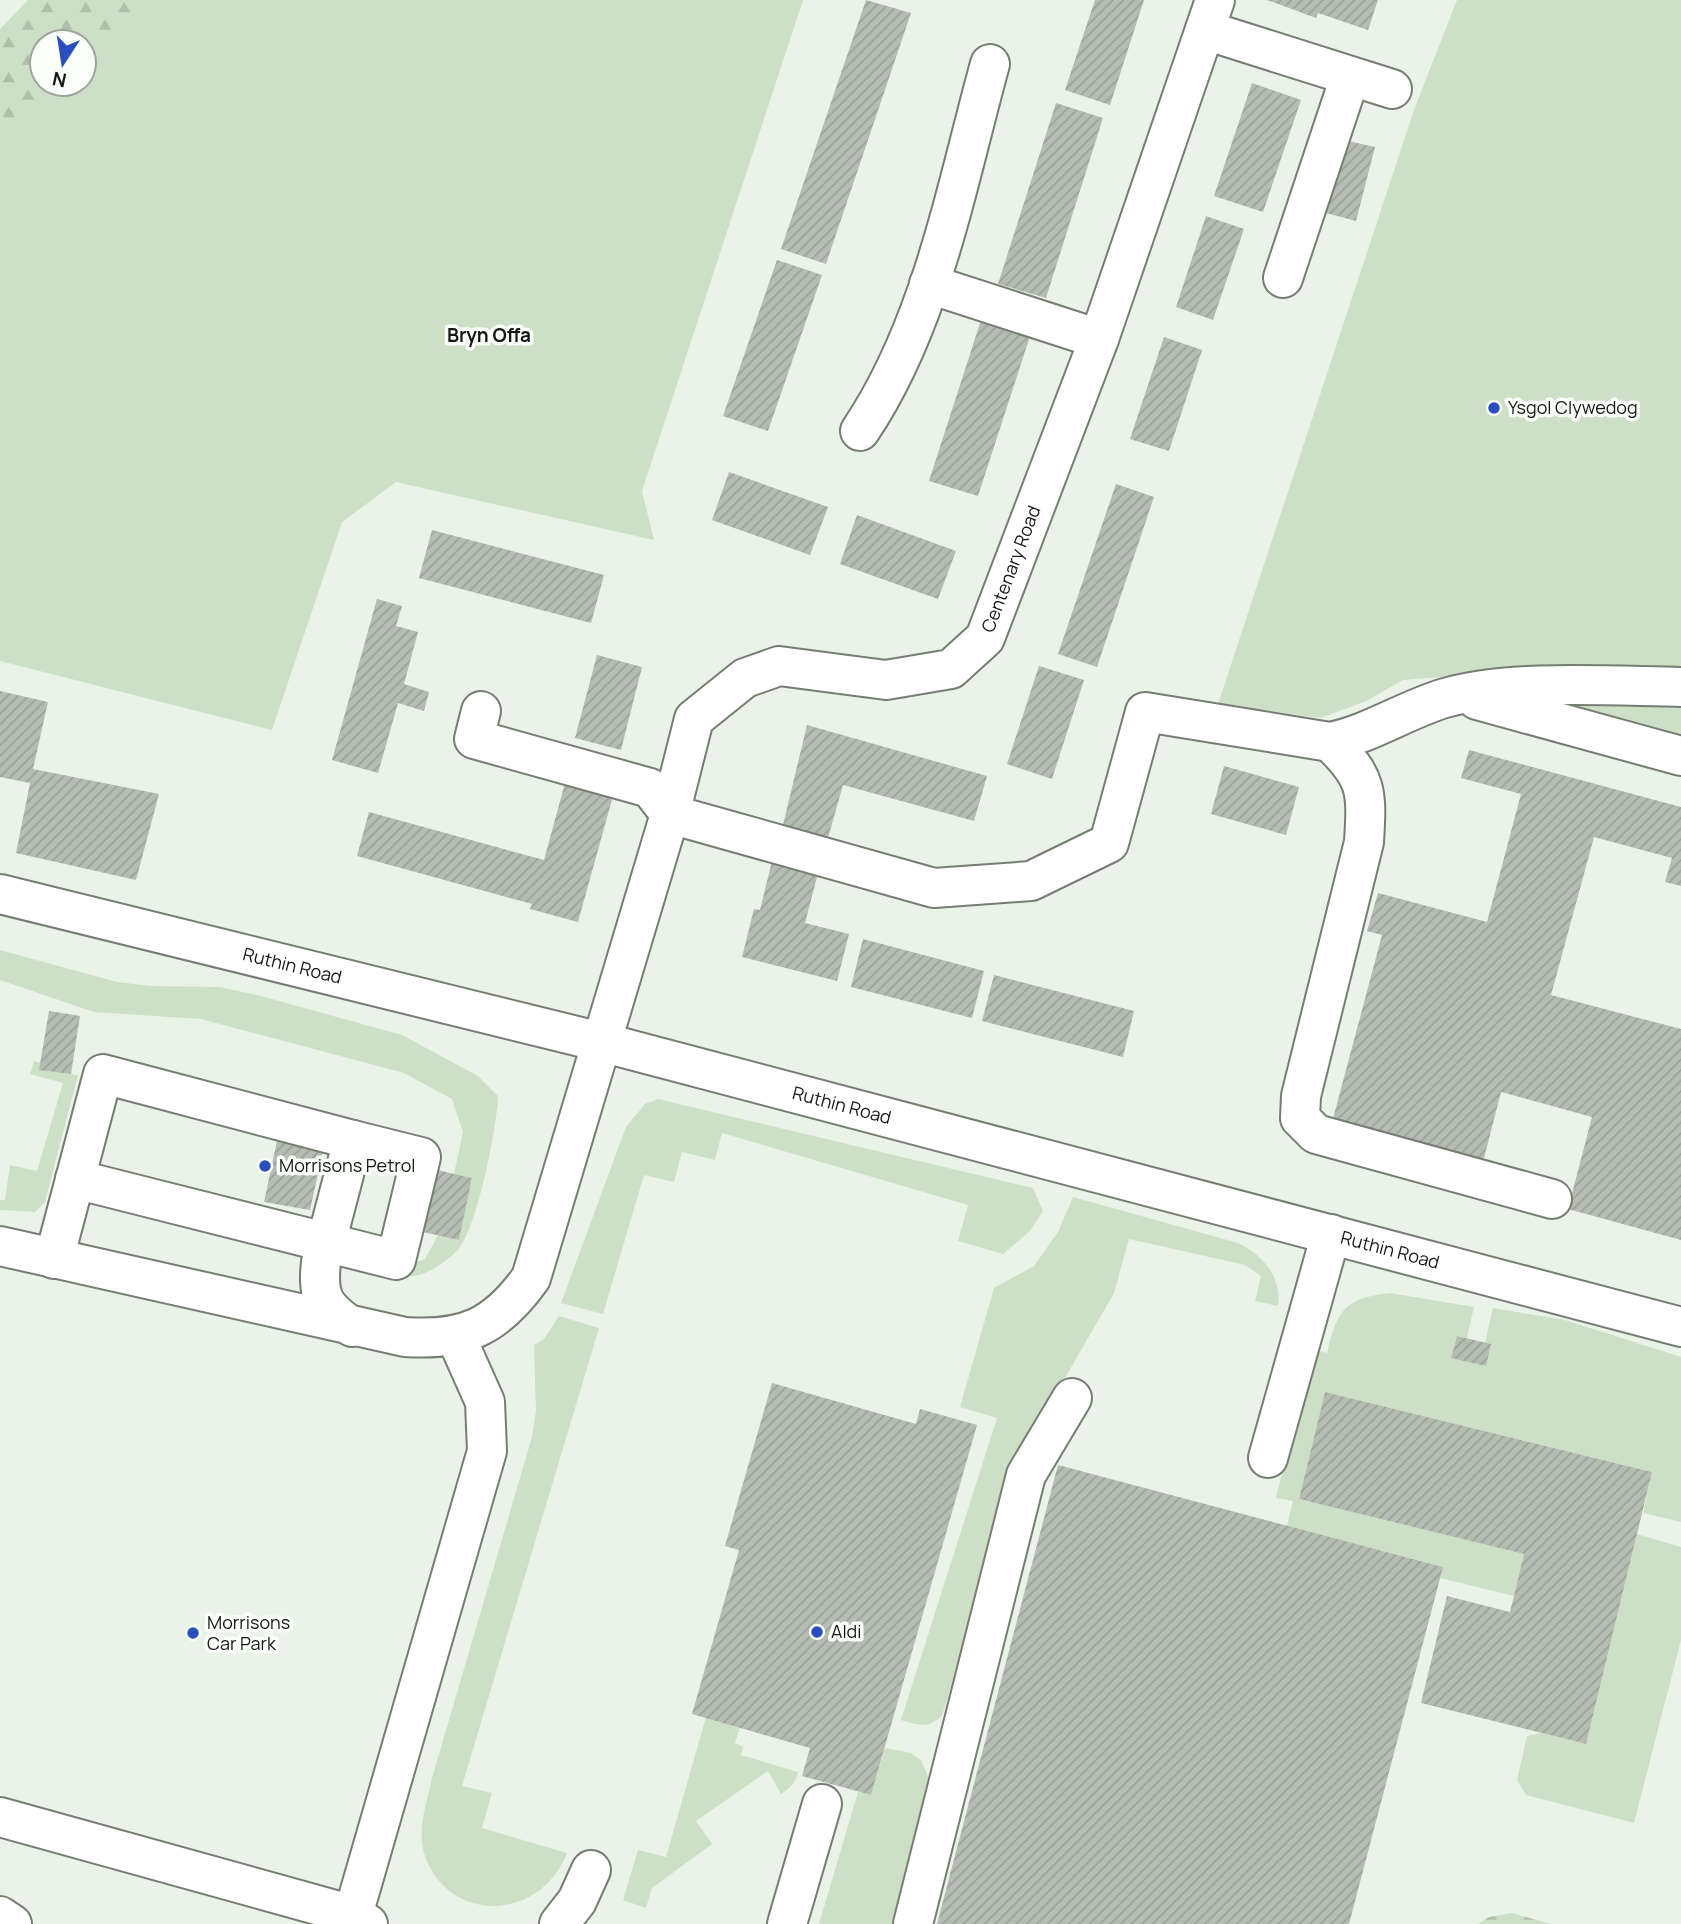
<svg xmlns="http://www.w3.org/2000/svg" width="1681" height="1924" font-family="Manrope,sans-serif">
	<defs>
		<pattern id="forest-firs" width="22" height="20" patternUnits="userSpaceOnUse" patternTransform="scale(1.75)"><rect width="22" height="20" fill="#cedfc8"/><path d="M5 1l3.5 6h-7zM16 11l3.5 6h-7z" fill="#b0bfab"/></pattern>
		<pattern id="building-hatch" width="6" height="6" patternUnits="userSpaceOnUse" patternTransform="scale(1.75)"><rect width="6" height="6" fill="#b5bdb2"/><path d="M-1 1l2-2M0 6l6-6M5 7l2-2" fill="none" stroke="#9ba298"/></pattern>
	</defs>
	<rect width="100%" height="100%" fill="#eaf3e7"/>
	<g fill="#cedfc8">
		<polygon points="145,0 803,0 642,491 654,540 396,482 342,522 272,730 0,661 0,147 62,84 84,84 84,62"/>
		<polygon points="1457,0 1681,0 1681,745 1442,677 1403,680 1366,701 1321,718 1218,704 1415,107"/>
		<path d="M0,950L117,982L151,986L220,987L261,996L402,1035L478,1076L498,1096C497,1127 478,1223 460,1247C451,1259 430,1273 415,1276C407,1277 396,1274 388,1273L425,1259L438,1235L459,1240L472,1178L454,1174L463,1132L452,1099L404,1073L201,1019L94,1012L0,980Z"/>
		<polygon points="34,1061 40,1063 40,1070 78,1075 45,1202 35,1212 0,1210 0,1200 5,1200 10,1165 37,1171 63,1083 30,1074"/>
		<polygon points="658,1099 1033,1188 1043,1211 1030,1231 1003,1254 958,1241 968,1205 722,1133 715,1160 682,1152 674,1182 644,1175 603,1314 561,1303 626,1127 645,1104"/>
		<path d="M1073,1197L1238,1243C1263,1255 1282,1277 1278,1306L1255,1301L1261,1276L1245,1265L1129,1239L1114,1293L1017,1461L942,1716C928,1729 918,1725 901,1720L997,1418L960,1407L994,1288L1034,1266L1058,1232Z"/>
		<path d="M1390,1293L1474,1307L1467,1338L1457,1336L1451,1357L1485,1343L1493,1308L1565,1320L1681,1357V1522L1643,1513L1652,1472L1325,1392L1299,1499L1524,1554L1514,1596L1440,1578L1443,1567L1287,1526L1293,1501L1276,1498L1312,1349L1327,1353C1337,1310 1345,1298 1390,1293Z"/>
		<path d="M559,1316L599,1328L462,1786L492,1793L482,1828L567,1853C540,1923 446,1924 424,1853C417,1829 427,1802 432,1778L532,1437L536,1411L534,1345L544,1339Z"/>
		<polygon points="1637,1534 1681,1547 1681,1640 1634,1823 1526,1795 1517,1780 1527,1736 1540,1733 1586,1744"/>
		<path d="M706,1717L740,1727L735,1743L743,1747L741,1755L798,1772C796,1783 790,1788 781,1794L768,1771L696,1821L712,1844L652,1888L646,1908L623,1900L638,1850L666,1857Z"/>
		<polygon points="885,1748 911,1753 921,1760 931,1783 897,1924 819,1924 858,1792 871,1795"/>
	</g>
	<g fill="url(#forest-firs)">
		<polygon points="28,0 145,0 84,62 84,42 42,42 42,84 62,84 0,147 0,29"/>
		<polygon points="1512,1913 1551,1924 1478,1924 1489,1917"/>
	</g>
	<g fill="url(#building-hatch)">
		<polygon points="866,0 911,13 826,264 781,249"/>
		<polygon points="1095,0 1144,0 1110,105 1065,90"/>
		<polygon points="1267,0 1378,0 1368,30 1318,13 1316,18"/>
		<polygon points="1252,83 1301,100 1263,212 1214,196"/>
		<polygon points="1056,103 1103,118 1046,298 998,284"/>
		<polygon points="1344,140 1375,147 1356,221 1326,213"/>
		<polygon points="1206,216 1244,229 1213,320 1176,307"/>
		<polygon points="777,260 822,275 768,431 723,416"/>
		<polygon points="982,317 1031,333 978,496 929,481"/>
		<polygon points="1164,337 1202,350 1169,451 1130,439"/>
		<polygon points="729,472 828,507 810,555 712,520"/>
		<polygon points="1116,484 1154,497 1097,667 1058,654"/>
		<polygon points="857,515 956,551 938,599 840,564"/>
		<polygon points="432,530 604,575 591,623 419,578"/>
		<polygon points="377,599 402,606 396,626 418,632 404,684 429,692 424,711 398,703 378,773 332,760"/>
		<polygon points="597,655 642,667 621,750 575,738"/>
		<polygon points="1039,666 1084,680 1052,779 1007,764"/>
		<polygon points="0,691 48,702 33,769 159,794 136,880 16,853 30,783 0,777"/>
		<polygon points="807,725 987,776 974,821 843,785 828,838 783,825"/>
		<polygon points="1469,750 1681,807 1681,886 1665,882 1672,858 1594,837 1551,995 1681,1029 1681,1240 1568,1209 1592,1117 1501,1092 1481,1170 1330,1130 1382,935 1367,931 1378,893 1487,922 1521,794 1461,778"/>
		<polygon points="1224,766 1299,787 1286,835 1211,814"/>
		<polygon points="565,783 613,796 578,922 530,909 532,904 357,856 369,812 544,860"/>
		<polygon points="772,861 818,873 805,923 849,934 837,981 742,957 754,909 760,910"/>
		<polygon points="863,939 984,971 972,1018 851,987"/>
		<polygon points="994,975 1134,1011 1123,1057 982,1021"/>
		<polygon points="49,1011 80,1016 71,1074 39,1070"/>
		<polygon points="278,1136 324,1146 310,1210 264,1202"/>
		<polygon points="424,1167 472,1178 459,1240 410,1229"/>
		<polygon points="1457,1336 1491,1344 1486,1366 1451,1358"/>
		<polygon points="772,1383 916,1424 920,1409 977,1425 871,1795 802,1776 810,1748 692,1714 739,1550 725,1546"/>
		<polygon points="1325,1392 1652,1472 1586,1744 1421,1703 1447,1596 1510,1612 1524,1554 1299,1499"/>
		<polygon points="1058,1465 1443,1567 1349,1924 937,1924"/>
	</g>
	<g fill="none" stroke-linecap="round" stroke-linejoin="round">
		<defs>
			<g id="minor">
				<polyline points="1205,30 1392,89"/>
				<polyline points="1283,278 1350,77"/>
				<polyline points="929,284 1099,339"/>
				<path d="M860,431C932,324 956,187 990,64"/>
				<polyline points="1477,700 1681,756"/>
				<path d="M481,711L474,739L650,788L670,814L934,888L1031,881L1109,843L1145,712L1330,742C1370,734 1405,710 1445,698C1512,679 1610,686 1681,687"/>
				<path d="M1330,742C1368,778 1367,792 1364,842L1301,1096L1300,1118L1316,1134L1552,1199"/>
				<polyline points="75,1179 396,1260 421,1157 353,1140"/>
				<path id="s1" d="M0,1246L405,1337C465,1341 496,1327 531,1278L670,814L694,719L745,678L779,666L886,680L951,669L985,638L1099,339L1215,0"/>
				<path d="M54,1259L103,1074L353,1140L321,1262C317,1298 324,1307 352,1327"/>
				<polyline points="1268,1458 1331,1234"/>
				<polyline points="0,1817 353,1915 368,1924"/>
				<polyline points="353,1915 487,1451 485,1402 456,1337"/>
				<polyline points="0,1916 12,1924"/>
				<polyline points="559,1924 577,1901 591,1870"/>
				<polyline points="787,1924 822,1804"/>
				<polyline points="913,1924 1026,1475 1072,1398"/>
			</g>
			<g id="major">
				<path id="s2" d="M0,894L601,1042L1681,1327"/>
			</g>
		</defs>
		<use href="#minor" stroke="#767e74" stroke-width="42"/>
		<use href="#major" stroke="#767e74" stroke-width="42"/>
		<use href="#minor" stroke="#fff" stroke-width="38"/>
		<use href="#major" stroke="#fff" stroke-width="38"/>
	</g>
	<g fill="#2b4ebd" stroke="#fbfffa" stroke-width="2.5">
		<circle cx="1494" cy="408" r="7"/>
		<circle cx="265" cy="1166" r="7"/>
		<circle cx="817" cy="1632" r="7"/>
		<circle cx="193" cy="1633" r="7"/>
	</g>
	<g text-anchor="middle" stroke-width="7" stroke-linejoin="round" paint-order="stroke">
		<g font-size="18" fill="#151814" stroke="#fbfffa" text-anchor="start">
			<text x="1508" y="414">Ysgol Clywedog</text>
			<text x="279" y="1172">Morrisons Petrol</text>
			<text x="207" y="1629">Morrisons<tspan x="207" dy="21">Car Park</tspan></text>
			<text x="831" y="1638">Aldi</text>
		</g>
		<g font-size="18" fill="#151814" stroke="#fbfffa">
			<text dy="6" stroke="none"><textPath href="#s1" startOffset="1540">Centenary Road</textPath></text>
			<text dy="6" stroke="none"><textPath href="#s2" startOffset="301">Ruthin Road</textPath></text>
			<text dy="6" stroke="none"><textPath href="#s2" startOffset="868">Ruthin Road</textPath></text>
			<text dy="6" stroke="none"><textPath href="#s2" startOffset="1435">Ruthin Road</textPath></text>
		</g>
		<g font-size="19" font-weight="bold" fill="#151814" stroke="#fbfffa">
			<text x="489" y="342">Bryn Offa</text>
		</g>
	</g>
	<g transform="translate(63 63) rotate(192)"><circle r="33" fill="#fbfffa" stroke="#9fa39e" stroke-width="2"/>
	<path d="M0-5L12 26L0 18L-12 26Z" fill="#2b4ebd"/>
	<text y="-10" font-size="19" font-weight="bold" text-anchor="middle" fill="#151814">N</text>
	</g>
</svg>
